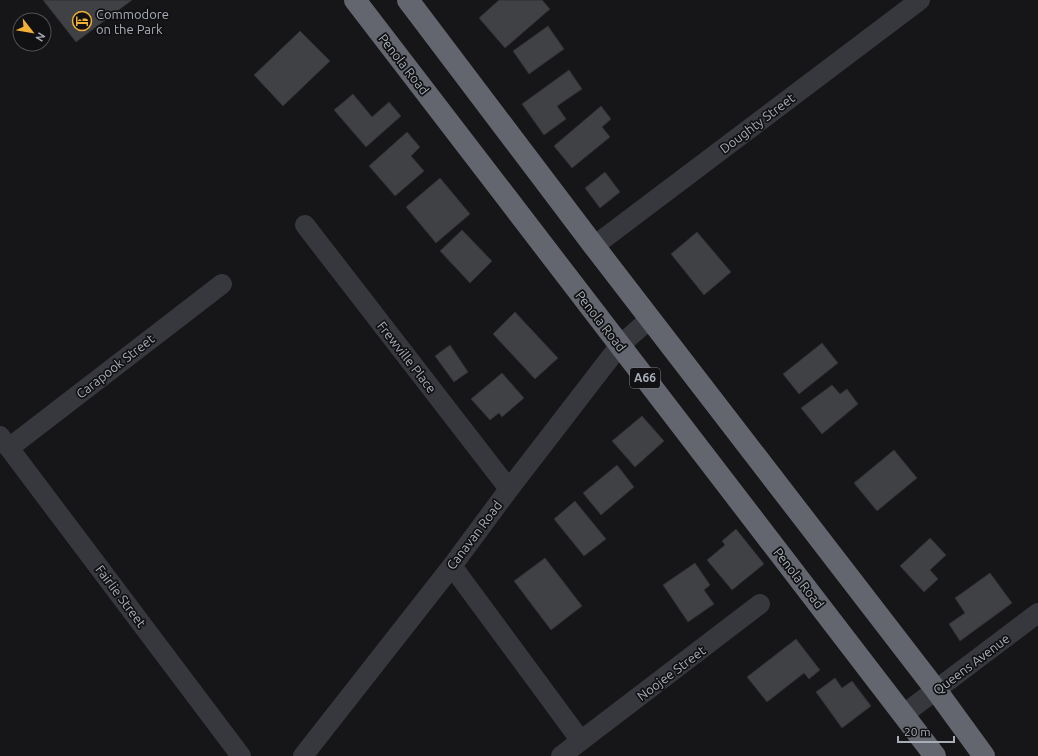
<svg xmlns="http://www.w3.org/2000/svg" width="1038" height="756" font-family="Ubuntu,sans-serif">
	<rect width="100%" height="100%" fill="#161618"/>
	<g fill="#404145" stroke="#303034">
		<polygon points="43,0 132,0 76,42"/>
		<polygon points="499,0 542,0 550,9 505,48 479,18"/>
		<polygon points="548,26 564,49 529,74 513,51"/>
		<polygon points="300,31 330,61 283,106 254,75"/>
		<polygon points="569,70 582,89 557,106 566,119 544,135 522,104"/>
		<polygon points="353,94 372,117 389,102 401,116 366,147 334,110"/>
		<polygon points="601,106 611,119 602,127 610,137 572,168 554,146"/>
		<polygon points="407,132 420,147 411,156 424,171 395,196 369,166"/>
		<polygon points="605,172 620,192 600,208 585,188"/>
		<polygon points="440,178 470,214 436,243 406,207"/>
		<polygon points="462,230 492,261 470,283 440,251"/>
		<polygon points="697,232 731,272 704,295 671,254"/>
		<polygon points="515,312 558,358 535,379 493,334"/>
		<polygon points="822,343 838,363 799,394 783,374"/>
		<polygon points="450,345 468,372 454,382 435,356"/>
		<polygon points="502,373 524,398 502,417 499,413 490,420 471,399"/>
		<polygon points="832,385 840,394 847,389 858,404 822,434 801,408"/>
		<polygon points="642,416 664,441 635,467 612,441"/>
		<polygon points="894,450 917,478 877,511 854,483"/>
		<polygon points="617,465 634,487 601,515 583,493"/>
		<polygon points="575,501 606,539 584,556 554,519"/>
		<polygon points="736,529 764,564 732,590 707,560 725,545 722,541"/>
		<polygon points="930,538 946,555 930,570 938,579 924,592 900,566"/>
		<polygon points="545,558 582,606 551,630 514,581"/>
		<polygon points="695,563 710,585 704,590 714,604 688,622 663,585"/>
		<polygon points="990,573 1012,603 960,641 949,624 965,613 955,598"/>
		<polygon points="796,639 820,670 809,679 804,673 767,702 747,677"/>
		<polygon points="835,678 842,688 852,681 871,706 842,728 816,692"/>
	</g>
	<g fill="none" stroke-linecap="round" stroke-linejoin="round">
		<g stroke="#37383d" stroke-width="20">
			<polyline points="305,225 509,489"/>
			<polyline points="594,246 920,0"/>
			<polyline points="0,436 241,756"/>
			<polyline points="9,448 222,284"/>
			<polyline points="452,566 581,741"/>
			<polyline points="904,714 1038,613"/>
			<polyline points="303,756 452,566 509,489 620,345 650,319"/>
			<polyline points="561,756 760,604"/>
		</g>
		<g stroke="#63666e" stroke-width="22">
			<polyline points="355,0 935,756"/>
			<polyline points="408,0 594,246 936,690 984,756"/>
		</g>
	</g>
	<defs>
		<symbol id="hotel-ring" viewBox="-11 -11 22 22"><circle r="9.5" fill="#111113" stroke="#f2b134" stroke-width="1.5"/><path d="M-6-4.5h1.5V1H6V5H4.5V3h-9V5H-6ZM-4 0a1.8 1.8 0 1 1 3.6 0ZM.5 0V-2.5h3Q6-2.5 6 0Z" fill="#f2b134"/></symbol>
	</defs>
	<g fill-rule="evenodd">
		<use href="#hotel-ring" x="71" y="10" width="22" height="22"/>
	</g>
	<g text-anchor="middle" stroke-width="3.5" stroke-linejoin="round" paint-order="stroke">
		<rect fill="#111113" stroke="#7b7e86" stroke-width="1" x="630" y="368" width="30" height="20" rx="3"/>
		<g font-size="12" font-weight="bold" fill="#a8adb8">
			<text x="645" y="382">A66</text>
		</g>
		<g font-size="13" fill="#a8adb8" stroke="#111113" text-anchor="start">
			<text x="96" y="19">Commodore<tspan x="96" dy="15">on the Park</tspan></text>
		</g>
		<g font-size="13" fill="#a8adb8" stroke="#111113">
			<text transform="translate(404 64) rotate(52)" y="5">Penola Road</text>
			<text transform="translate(757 123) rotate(-37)" y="5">Doughty Street</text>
			<text transform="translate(601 321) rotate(52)" y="5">Penola Road</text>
			<text transform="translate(407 357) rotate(52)" y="5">Frewville Place</text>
			<text transform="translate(115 366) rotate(-38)" y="5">Carapook Street</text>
			<text transform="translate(474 535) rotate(-53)" y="5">Canavan Road</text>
			<text transform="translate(799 578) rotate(52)" y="5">Penola Road</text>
			<text transform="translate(121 596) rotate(53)" y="5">Fairlie Street</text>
			<text transform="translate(971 664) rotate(-37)" y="5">Queens Avenue</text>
			<text transform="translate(671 673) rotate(-37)" y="5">Noojee Street</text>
		</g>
	</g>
	<g transform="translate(32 32) rotate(121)"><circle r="19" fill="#111113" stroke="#4d4f55"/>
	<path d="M0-3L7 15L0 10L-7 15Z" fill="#f2b134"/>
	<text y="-6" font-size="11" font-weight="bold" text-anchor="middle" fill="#a8adb8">N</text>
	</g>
	<path d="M898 736v6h56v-6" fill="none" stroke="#a8adb8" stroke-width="2"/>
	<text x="904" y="736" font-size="12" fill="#a8adb8" stroke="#111113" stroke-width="3" paint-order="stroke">20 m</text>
</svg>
